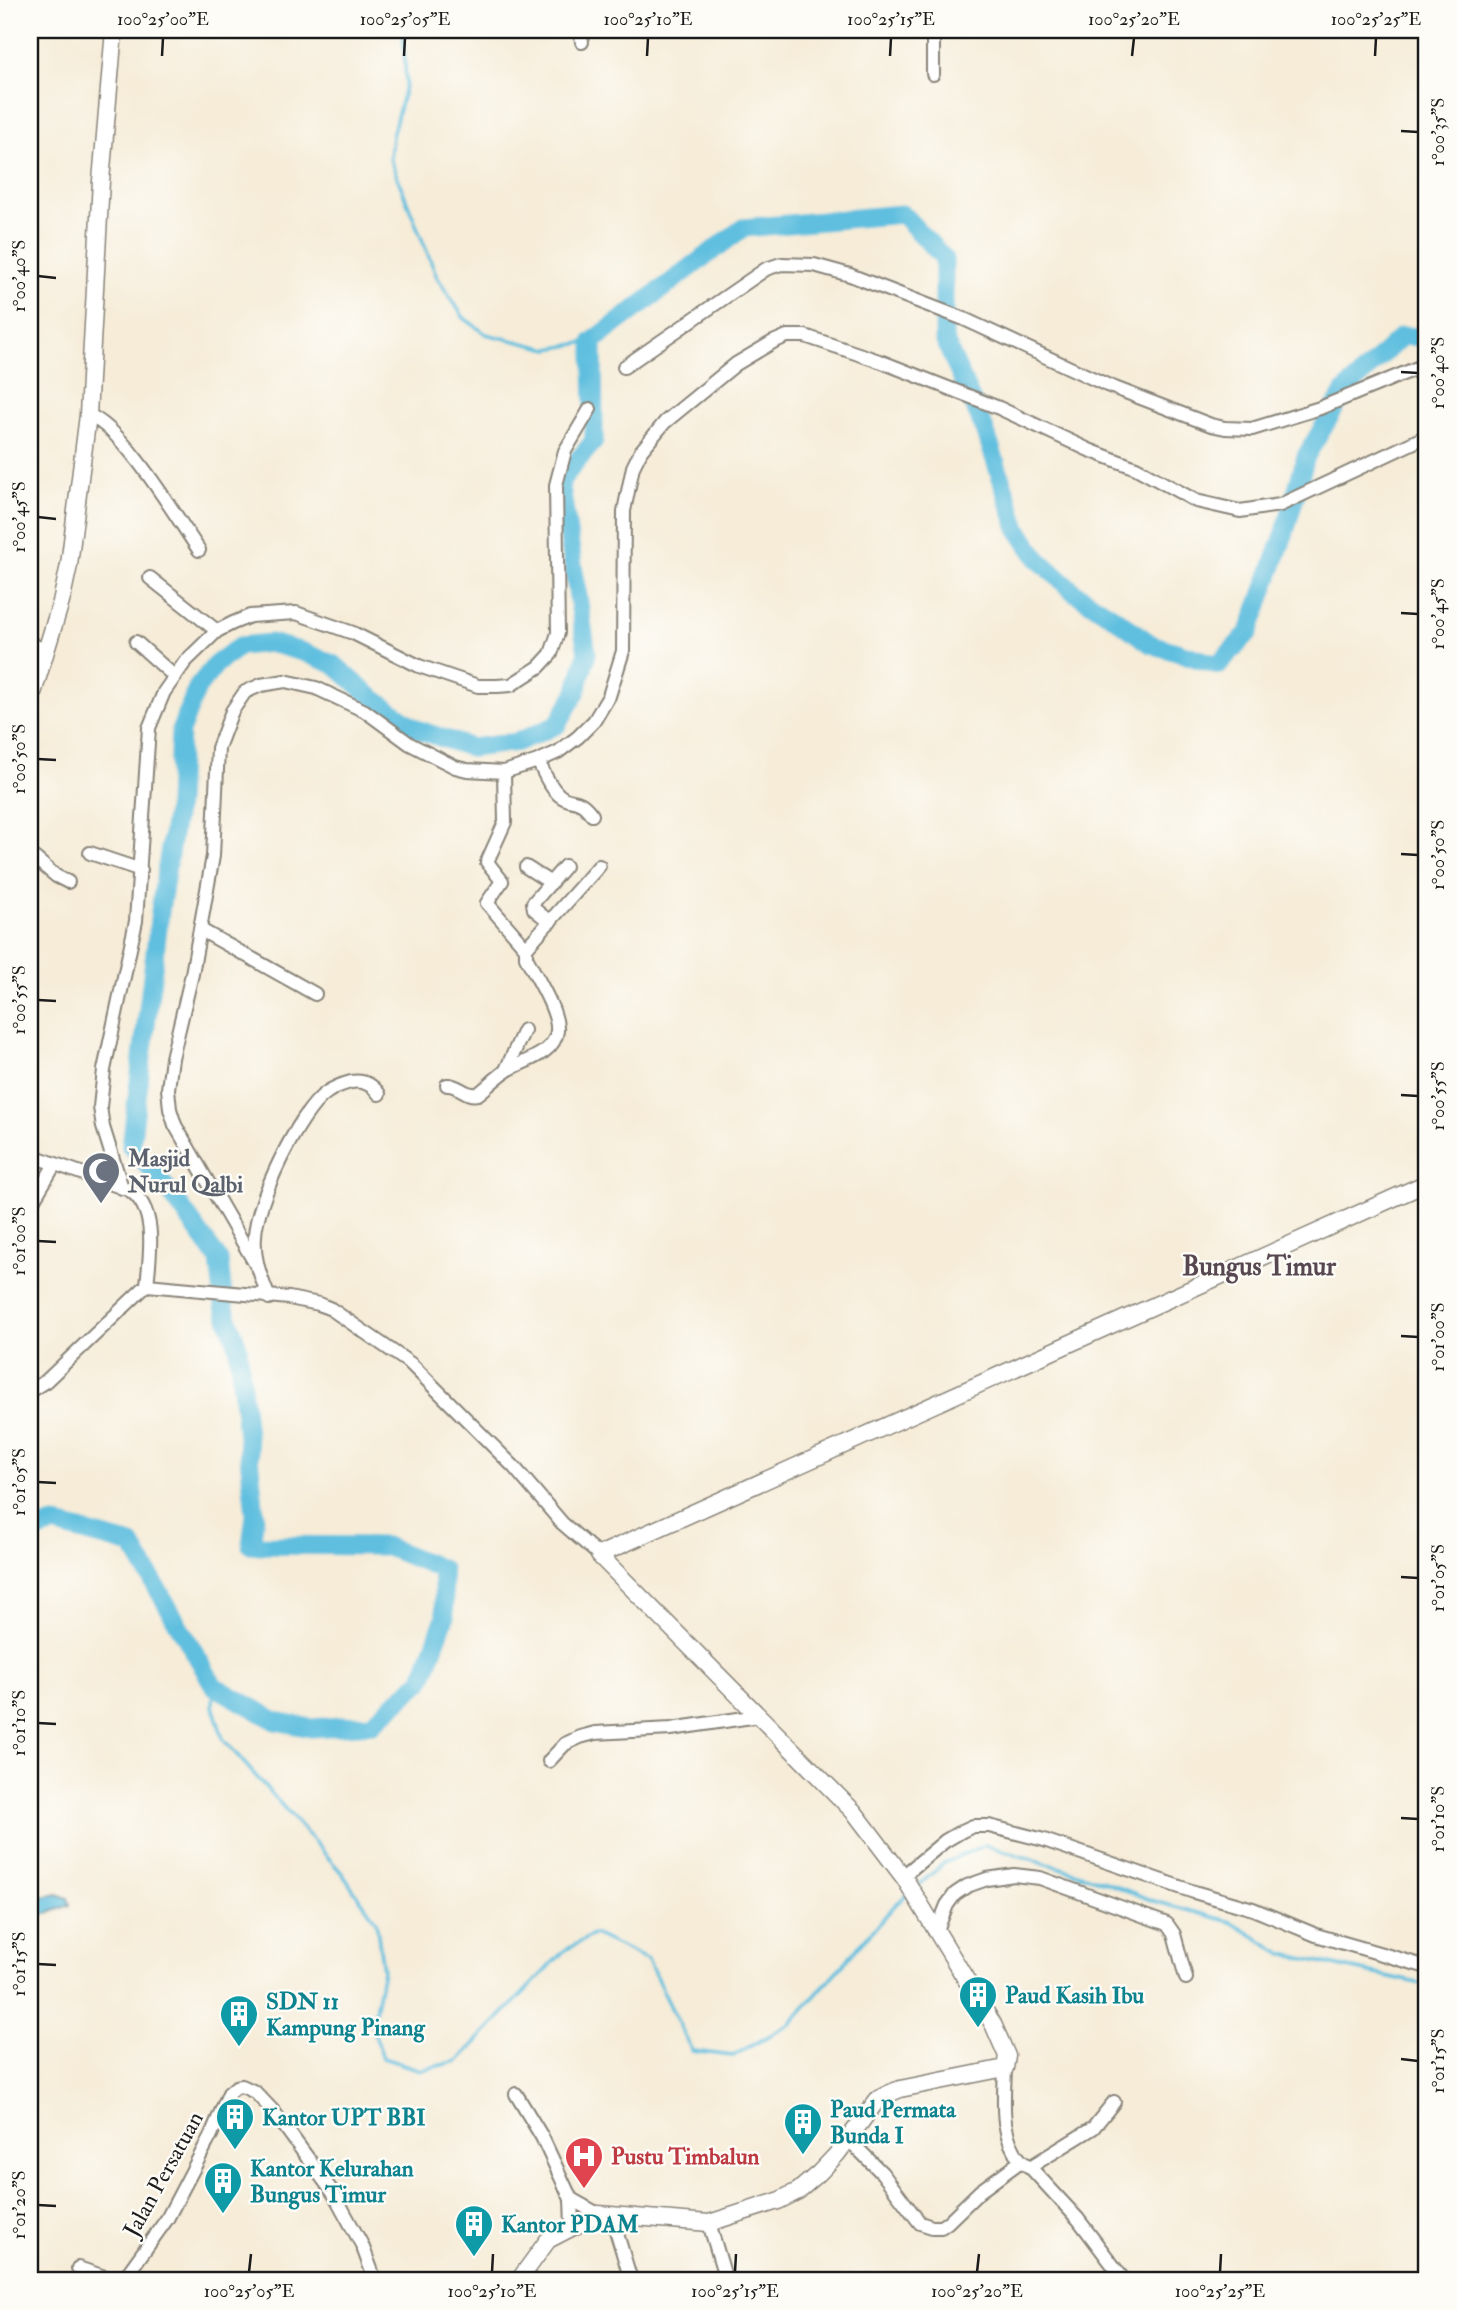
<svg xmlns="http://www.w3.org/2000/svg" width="1457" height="2310" font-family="'IM FELL Double Pica',serif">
	<rect width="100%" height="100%" fill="#fdfcf7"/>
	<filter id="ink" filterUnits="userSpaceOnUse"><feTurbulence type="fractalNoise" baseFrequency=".0143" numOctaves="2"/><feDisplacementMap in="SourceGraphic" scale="14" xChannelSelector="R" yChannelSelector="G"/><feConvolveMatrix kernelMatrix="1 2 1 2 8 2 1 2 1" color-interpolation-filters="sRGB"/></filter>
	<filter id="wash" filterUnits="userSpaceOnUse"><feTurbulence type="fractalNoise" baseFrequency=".00686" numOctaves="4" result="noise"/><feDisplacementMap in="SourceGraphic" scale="28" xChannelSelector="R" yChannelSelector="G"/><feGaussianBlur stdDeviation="1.57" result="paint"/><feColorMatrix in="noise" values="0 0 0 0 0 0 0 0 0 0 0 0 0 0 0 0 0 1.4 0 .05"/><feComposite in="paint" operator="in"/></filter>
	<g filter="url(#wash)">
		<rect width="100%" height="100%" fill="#f6ecd8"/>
		<polygon fill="#61bfdf" stroke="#3e6e7e" stroke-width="2" points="57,1894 68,1898 70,1905 30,1920 30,1899"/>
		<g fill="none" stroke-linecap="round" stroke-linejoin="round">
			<g stroke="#61bfdf" stroke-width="3.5">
				<polyline points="403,30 406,83 392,136 390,159 437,277 464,318 486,334 549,349 593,341"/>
				<polyline points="214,1686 213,1706 223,1739 341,1872 376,1921 383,1970 372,2026 383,2058 421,2070 458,2061 564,1951 594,1934 648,1960 692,2051 733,2056 790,2024 896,1904 908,1894"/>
				<polyline points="917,1887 944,1863 985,1845 1097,1879 1154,1901 1231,1922 1283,1954 1427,1985"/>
			</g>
			<polyline stroke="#61bfdf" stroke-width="19" points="30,1532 54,1524 132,1545 214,1686 276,1721 311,1728 372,1724 422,1680 445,1617 442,1569 385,1546 251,1545 255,1515 238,1347 224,1306 219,1260 170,1192 131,1146 161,904 177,804 180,732 197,688 216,664 240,646 270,643 303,652 335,665 369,695 416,729 472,748 517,742 557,725 576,693 587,654 560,481 594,441 593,341 743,228 902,214 944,258 944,339 985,430 1018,529 1038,559 1074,592 1115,618 1151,644 1218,665 1249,632 1285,532 1306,456 1345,391 1402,336 1427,337"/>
		</g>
	</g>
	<g filter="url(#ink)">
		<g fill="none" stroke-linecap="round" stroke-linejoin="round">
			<defs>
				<g id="minor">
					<polyline points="580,30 582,42"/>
					<polyline points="933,74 933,30"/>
					<polyline points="624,367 766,269 781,264 814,265 850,275 964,319 1107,385 1211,425 1225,428 1252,429 1320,408 1427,364"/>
					<path d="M88,415C124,428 176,517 199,550"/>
					<polyline points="150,578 217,631"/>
					<polyline points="136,642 174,676"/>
					<polyline points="30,643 46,651"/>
					<path d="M538,761C544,773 549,786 559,795C572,806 577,794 592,815"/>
					<polyline points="504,772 505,822 487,862 502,881 487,903 526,948"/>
					<polyline points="90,853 141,870"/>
					<polyline points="30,854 56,876 68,882"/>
					<polyline points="526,867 551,883"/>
					<polyline points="550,922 534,909 533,903 565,866"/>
					<polyline points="201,930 315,994"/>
					<polyline points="505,1072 524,1030"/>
					<path d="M447,1085C459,1084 465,1097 478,1094C487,1087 495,1079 503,1073C520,1061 554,1056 557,1031C559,1012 535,975 526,957V948L599,866"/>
					<path d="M30,1155L129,1190C158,1208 150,1255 147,1285L46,1381L30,1391"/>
					<polyline points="122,1188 103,1127 100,1107 104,1070 136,921 149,728 164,692 185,662 217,631 233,623 250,616 296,613 353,633 419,666 478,686 497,686 511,685 539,667 551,654 558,633 556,485 565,451 590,409"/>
					<polyline points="30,1206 55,1164"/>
					<polyline points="256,1265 175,1125 170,1109 168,1089 172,1058 192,974 213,856 218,748 232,711 245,692 261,685 285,681 316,688 365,711 410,744 455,767 467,770 504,772 538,761 558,752 578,737 594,721 609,696 623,651 624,511 633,467 641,451 665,422 736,364 773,342 787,336 805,336 882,362 999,408 1089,450 1136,468 1196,501 1240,511 1280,505 1427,436"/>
					<polyline points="147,1285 289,1298 319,1304 331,1309 411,1364 514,1467 562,1523 599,1555"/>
					<path d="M269,1298C261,1277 253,1259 255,1236C256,1202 299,1112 326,1093C333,1088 343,1084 351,1082C363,1080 372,1084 379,1094"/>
					<polyline points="549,1761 565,1744 580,1737 595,1733 671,1729 758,1716"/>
					<polyline points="903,1876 945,1841 962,1831 973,1826 989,1826 1044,1840 1194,1892 1253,1909 1316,1935 1427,1967"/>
					<polyline points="937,1930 947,1905 955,1894 967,1886 987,1879 1014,1875 1040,1878 1167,1924 1174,1934 1186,1978"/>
					<path d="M1005,2068C1004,2101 999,2134 1021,2161"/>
					<polyline points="516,2094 542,2137 571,2199 572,2227"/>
					<polyline points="848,2139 882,2173 920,2223 932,2227 941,2227 948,2222 980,2191 1021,2161 1030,2167 1093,2128 1114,2102"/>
					<polyline points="1030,2167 1078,2219 1124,2280"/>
					<polyline points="571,2199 598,2214"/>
					<polyline points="611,2214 631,2280"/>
					<polyline points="709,2223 726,2280"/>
					<polyline points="78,2268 114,2280"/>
					<polyline points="123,2280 167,2219 211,2135 229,2093 236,2087 242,2086 255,2092 274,2112 334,2194 362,2245 375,2280"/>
				</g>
				<g id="tertiary">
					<polyline points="30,703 61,602 69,565 88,415 101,181 114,30"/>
					<polyline points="519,2280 548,2240 598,2214 709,2223 778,2201 798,2191 819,2173 837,2154 878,2099 888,2094 900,2089 1005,2068 1007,2056 993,2024 905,1879 855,1813 599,1555 1427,1183"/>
				</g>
			</defs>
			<use href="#minor" stroke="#89847a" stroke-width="16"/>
			<use href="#tertiary" stroke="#89847a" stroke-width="19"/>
			<use href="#minor" stroke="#fff" stroke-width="12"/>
			<use href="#tertiary" stroke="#fff" stroke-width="16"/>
		</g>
	</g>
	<path fill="none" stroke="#1c1c1c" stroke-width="2.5" d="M162,56L163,38M404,56L405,38M647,56L648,38M890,56L891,38M1132,56L1134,38M1375,56L1376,38M1401,131L1418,132M38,276L56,278M1401,372L1418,373M38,517L56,519M1401,613L1418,614M38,759L56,760M1401,854L1418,855M38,1000L56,1001M1401,1095L1418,1096M38,1241L56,1242M1401,1336L1418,1337M38,1482L56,1483M1401,1577L1418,1578M38,1723L56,1724M1401,1818L1418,1819M38,1964L56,1965M1401,2059L1418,2061M38,2205L56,2206M249,2272L251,2254M492,2272L493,2254M735,2272L736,2254M977,2272L979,2254M1220,2272L1221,2254"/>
	<defs>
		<symbol id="mosque-pin" viewBox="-11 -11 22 30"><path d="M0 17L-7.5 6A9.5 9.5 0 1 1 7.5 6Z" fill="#6b7280" stroke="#fdfcf7"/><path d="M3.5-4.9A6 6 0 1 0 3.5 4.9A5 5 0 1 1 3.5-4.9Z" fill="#fff"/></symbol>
		<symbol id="building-pin" viewBox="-11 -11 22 30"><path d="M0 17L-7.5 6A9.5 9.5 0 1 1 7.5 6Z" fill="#0f9aa8" stroke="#fdfcf7"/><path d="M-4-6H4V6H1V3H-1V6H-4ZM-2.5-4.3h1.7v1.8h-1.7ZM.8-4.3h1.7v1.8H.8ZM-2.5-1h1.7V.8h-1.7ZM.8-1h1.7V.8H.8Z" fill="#fff"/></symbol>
		<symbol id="hospital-pin" viewBox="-11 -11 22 30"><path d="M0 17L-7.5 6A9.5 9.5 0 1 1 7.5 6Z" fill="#e0444e" stroke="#fdfcf7"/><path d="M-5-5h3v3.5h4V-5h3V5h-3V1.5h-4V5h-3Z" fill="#fff"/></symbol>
	</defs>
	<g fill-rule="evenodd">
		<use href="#mosque-pin" x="79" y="1149" width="44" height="60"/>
		<use href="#building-pin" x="956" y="1973" width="44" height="60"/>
		<use href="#building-pin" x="217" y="1992" width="44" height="60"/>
		<use href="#building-pin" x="213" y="2095" width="44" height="60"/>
		<use href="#building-pin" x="781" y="2100" width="44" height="60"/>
		<use href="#hospital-pin" x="562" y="2134" width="44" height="60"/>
		<use href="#building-pin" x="201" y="2159" width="44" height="60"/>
		<use href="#building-pin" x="452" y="2202" width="44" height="60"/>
	</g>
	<g text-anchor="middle" stroke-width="5" stroke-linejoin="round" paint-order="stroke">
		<g font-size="23" font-weight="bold" fill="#5b616d" stroke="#fdfcf7" text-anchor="start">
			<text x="128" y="1166">Masjid<tspan x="128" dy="26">Nurul Qalbi</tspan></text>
		</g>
		<g font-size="23" font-weight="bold" fill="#0d838f" stroke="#fdfcf7" text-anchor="start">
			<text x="1005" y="2003">Paud Kasih Ibu</text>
			<text x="266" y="2009">SDN 11<tspan x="266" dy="26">Kampung Pinang</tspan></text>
			<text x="830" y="2117">Paud Permata<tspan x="830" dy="26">Bunda I</tspan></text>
			<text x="262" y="2125">Kantor UPT BBI</text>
			<text x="250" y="2176">Kantor Kelurahan<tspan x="250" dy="26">Bungus Timur</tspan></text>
			<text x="501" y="2232">Kantor PDAM</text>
		</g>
		<g font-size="23" font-weight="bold" fill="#be3a42" stroke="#fdfcf7" text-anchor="start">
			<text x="611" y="2164">Pustu Timbalun</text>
		</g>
		<g font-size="23" fill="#1c1c1c" stroke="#fdfcf7">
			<text transform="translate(163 2174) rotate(-61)" y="8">Jalan Persatuan</text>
		</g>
		<g font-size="26" font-weight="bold" fill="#564750" stroke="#fdfcf7">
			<text x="1259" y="1275">Bungus Timur</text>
		</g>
	</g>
	<rect width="1457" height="2310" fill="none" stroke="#fdfcf7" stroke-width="77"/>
	<rect x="38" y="38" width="1380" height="2234" fill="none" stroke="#1c1c1c" stroke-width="2.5"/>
	<g font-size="18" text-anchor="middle" fill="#1c1c1c">
		<text x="163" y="25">100°25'00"E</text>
		<text x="405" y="25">100°25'05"E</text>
		<text x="648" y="25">100°25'10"E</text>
		<text x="891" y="25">100°25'15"E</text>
		<text x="1134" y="25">100°25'20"E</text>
		<text x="1376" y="25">100°25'25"E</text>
		<text transform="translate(1438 132) rotate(-90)" y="6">1°00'35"S</text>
		<text transform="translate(19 276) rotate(-90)" y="6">1°00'40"S</text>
		<text transform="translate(1438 373) rotate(-90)" y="6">1°00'40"S</text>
		<text transform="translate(19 517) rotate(-90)" y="6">1°00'45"S</text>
		<text transform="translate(1438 614) rotate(-90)" y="6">1°00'45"S</text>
		<text transform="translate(19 759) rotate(-90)" y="6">1°00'50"S</text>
		<text transform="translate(1438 855) rotate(-90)" y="6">1°00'50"S</text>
		<text transform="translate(19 1000) rotate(-90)" y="6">1°00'55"S</text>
		<text transform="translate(1438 1096) rotate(-90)" y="6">1°00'55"S</text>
		<text transform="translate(19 1241) rotate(-90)" y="6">1°01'00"S</text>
		<text transform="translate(1438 1337) rotate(-90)" y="6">1°01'00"S</text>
		<text transform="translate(19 1482) rotate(-90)" y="6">1°01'05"S</text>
		<text transform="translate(1438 1578) rotate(-90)" y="6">1°01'05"S</text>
		<text transform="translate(19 1723) rotate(-90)" y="6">1°01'10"S</text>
		<text transform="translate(1438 1819) rotate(-90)" y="6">1°01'10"S</text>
		<text transform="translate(19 1964) rotate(-90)" y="6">1°01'15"S</text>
		<text transform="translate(1438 2061) rotate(-90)" y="6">1°01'15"S</text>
		<text transform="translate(19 2205) rotate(-90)" y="6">1°01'20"S</text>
		<text x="249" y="2297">100°25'05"E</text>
		<text x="492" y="2297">100°25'10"E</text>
		<text x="735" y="2297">100°25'15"E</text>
		<text x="977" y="2297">100°25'20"E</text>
		<text x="1220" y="2297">100°25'25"E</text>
	</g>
</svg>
